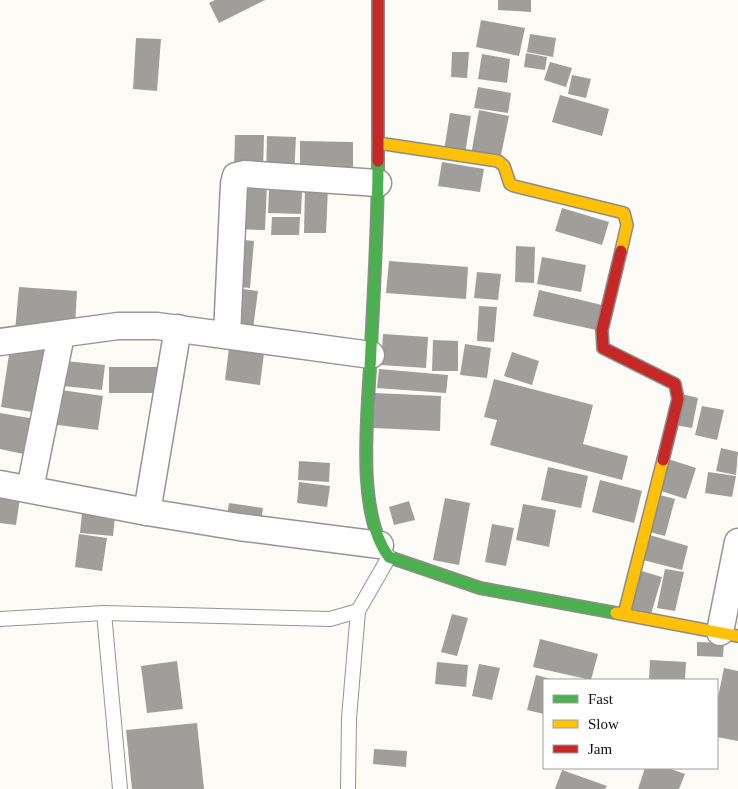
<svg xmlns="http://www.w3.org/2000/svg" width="738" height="789" font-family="'Times New Roman',serif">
	<rect width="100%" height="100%" fill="#fcfbf5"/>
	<g fill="#a09e9a">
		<polygon points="215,0 265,0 219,23 209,3"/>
		<polygon points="498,0 531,0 531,12 498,10"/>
		<polygon points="481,20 525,28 519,56 476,47"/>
		<polygon points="530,34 556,38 553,57 527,52"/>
		<polygon points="136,38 161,39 157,91 133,89"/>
		<polygon points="452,52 469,52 467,78 451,77"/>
		<polygon points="526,53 547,57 545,70 524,67"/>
		<polygon points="482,54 510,59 507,83 478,79"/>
		<polygon points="550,62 572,68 566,87 544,80"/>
		<polygon points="572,75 591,79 586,98 568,94"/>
		<polygon points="478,87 511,93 508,113 474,108"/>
		<polygon points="560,95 609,109 602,136 552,122"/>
		<polygon points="479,110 509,116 500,160 471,155"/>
		<polygon points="450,113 471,116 465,154 444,151"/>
		<polygon points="235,135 264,135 263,170 234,170"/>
		<polygon points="267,136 296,137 294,175 266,174"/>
		<polygon points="300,141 353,142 353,176 300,175"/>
		<polygon points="442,162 484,169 480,192 438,186"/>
		<polygon points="236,183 267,184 265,230 234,229"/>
		<polygon points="305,187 328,188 326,233 304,233"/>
		<polygon points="269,190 302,191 301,214 268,213"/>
		<polygon points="562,208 609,222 602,245 555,231"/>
		<polygon points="272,217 300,217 299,235 271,235"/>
		<polygon points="234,239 254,241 250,288 230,286"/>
		<polygon points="516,246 535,247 534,283 515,282"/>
		<polygon points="542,257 586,265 581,292 537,284"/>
		<polygon points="389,261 468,267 466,299 386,293"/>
		<polygon points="477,272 501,274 498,300 474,298"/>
		<polygon points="19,287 77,291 75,327 15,331"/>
		<polygon points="235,288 258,291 252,336 229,334"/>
		<polygon points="539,290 602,305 596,330 533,316"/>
		<polygon points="479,306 497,307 494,342 477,341"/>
		<polygon points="383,334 428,337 426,368 381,365"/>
		<polygon points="433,340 458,341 458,371 432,371"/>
		<polygon points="52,343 38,413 1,407 10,348"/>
		<polygon points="465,344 491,348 487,378 460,375"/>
		<polygon points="229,348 264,353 260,385 225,380"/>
		<polygon points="512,352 539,361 532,385 504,376"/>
		<polygon points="65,361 105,365 102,390 63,386"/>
		<polygon points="109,367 162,367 161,393 109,393"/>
		<polygon points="379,369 448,375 446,393 377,388"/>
		<polygon points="494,379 593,405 583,444 628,456 622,480 490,445 497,420 484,417"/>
		<polygon points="54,389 103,396 98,430 50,424"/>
		<polygon points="375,393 441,396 440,431 373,428"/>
		<polygon points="682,394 698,398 692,428 675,425"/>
		<polygon points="702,406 724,410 717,440 695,435"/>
		<polygon points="0,413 35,419 28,455 0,449"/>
		<polygon points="721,448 738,452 736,475 716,471"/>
		<polygon points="668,459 696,468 686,499 658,490"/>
		<polygon points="299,461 330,463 329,482 298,480"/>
		<polygon points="548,467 588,476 581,508 541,500"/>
		<polygon points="708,472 736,476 732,497 705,493"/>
		<polygon points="600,480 642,491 634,523 592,512"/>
		<polygon points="299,482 330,486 327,507 297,503"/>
		<polygon points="0,489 21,491 16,525 0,523"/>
		<polygon points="656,494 675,499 665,536 646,531"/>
		<polygon points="445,498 470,503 459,565 433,560"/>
		<polygon points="409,501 415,520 394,525 389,507"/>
		<polygon points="229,503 263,508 260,529 226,523"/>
		<polygon points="523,504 556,510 549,547 516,540"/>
		<polygon points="82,513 115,516 113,536 80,533"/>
		<polygon points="492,524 514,528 506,566 485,562"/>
		<polygon points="79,534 107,538 102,571 75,567"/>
		<polygon points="646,534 688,546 682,570 639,559"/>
		<polygon points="665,569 684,572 675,611 657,608"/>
		<polygon points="638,570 662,577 651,614 626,607"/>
		<polygon points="452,614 468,618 457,656 441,652"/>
		<polygon points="540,639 598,654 591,680 533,667"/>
		<polygon points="697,642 724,643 723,657 697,656"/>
		<polygon points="650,660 686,662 685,680 649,680"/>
		<polygon points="177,661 183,709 147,713 141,666"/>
		<polygon points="437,662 468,665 466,687 435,684"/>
		<polygon points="479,664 500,668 492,700 472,696"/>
		<polygon points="724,668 738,671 738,741 717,737 717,702"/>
		<polygon points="536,675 554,680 544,680 544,714 527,710"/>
		<polygon points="197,723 204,789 132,789 126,730"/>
		<polygon points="374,749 407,751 406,767 373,764"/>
		<polygon points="645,768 668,768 685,774 679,789 638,789"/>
		<polygon points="562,770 607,786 605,789 555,789"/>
	</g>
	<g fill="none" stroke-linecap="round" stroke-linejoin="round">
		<defs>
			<g id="lane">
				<polyline points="104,613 120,789"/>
				<polyline points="0,619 104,613 330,619 358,611 389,557"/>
				<polyline points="348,789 349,718 358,611"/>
			</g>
			<g id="street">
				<polyline points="227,335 234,184 236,176 244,174 378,183"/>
				<polyline points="0,342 118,326 157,326 371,355"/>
				<polyline points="0,484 147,512 239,527 380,545"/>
				<polyline points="30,489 61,335"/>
				<polyline points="147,512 178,328"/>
				<polyline points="720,632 738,542"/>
			</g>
			<path id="fast" d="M378,161C378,223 374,286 371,348C369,405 354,511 389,557L480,588L616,613"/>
			<g id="slow">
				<polyline points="378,143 498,161 504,166 510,184 514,186 624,213 627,225 621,251"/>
				<polyline points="616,613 738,636"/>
				<polyline points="624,614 663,460"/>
			</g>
			<g id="jam">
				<polyline points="378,0 378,161"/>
				<polyline points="621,251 602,330 603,348 675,384 678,399 663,460"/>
			</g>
		</defs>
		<use href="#lane" stroke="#969593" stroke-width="16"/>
		<use href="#street" stroke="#969593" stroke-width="29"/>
		<use href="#fast" stroke="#8c8c89" stroke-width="14"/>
		<use href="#slow" stroke="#8c8c89" stroke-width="14"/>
		<use href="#jam" stroke="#8c8c89" stroke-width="14"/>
		<use href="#lane" stroke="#fffefe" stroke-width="14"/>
		<use href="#street" stroke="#fffefe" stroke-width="26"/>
		<use href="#fast" stroke="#4caf50" stroke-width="11"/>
		<use href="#slow" stroke="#ffc107" stroke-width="11"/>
		<use href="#jam" stroke="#c62828" stroke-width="11"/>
	</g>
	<rect x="543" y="679" width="175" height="90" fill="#ffffff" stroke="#9f9f9f"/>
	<rect x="553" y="695" width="25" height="8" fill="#4caf50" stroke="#9f9f9f"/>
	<text x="588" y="704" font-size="15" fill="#0f0f0f">Fast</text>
	<rect x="553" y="720" width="25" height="8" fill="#ffc107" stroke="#9f9f9f"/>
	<text x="588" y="729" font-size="15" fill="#0f0f0f">Slow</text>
	<rect x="553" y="745" width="25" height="8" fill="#c62828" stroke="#9f9f9f"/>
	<text x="588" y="754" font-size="15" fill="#0f0f0f">Jam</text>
</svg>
